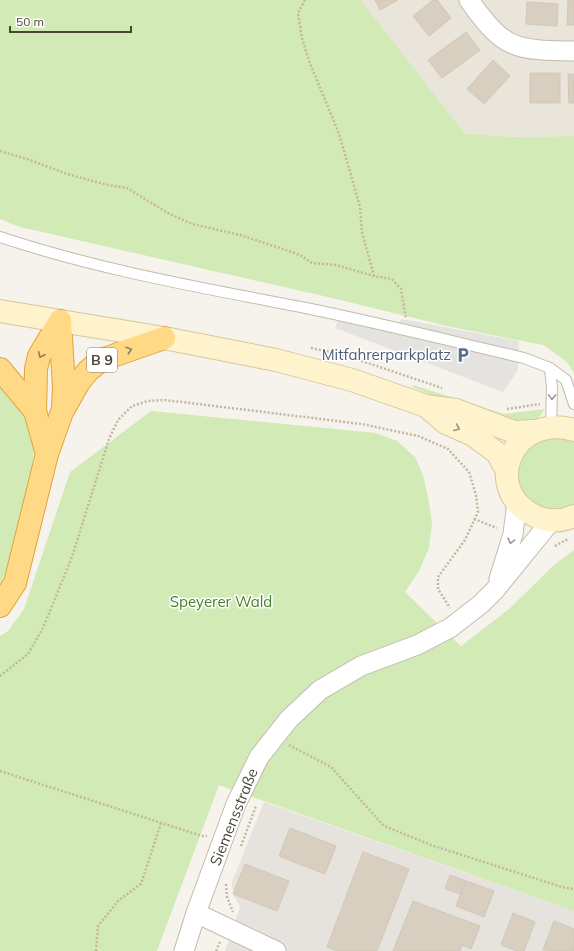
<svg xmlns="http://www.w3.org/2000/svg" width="574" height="951" font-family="Mulish,sans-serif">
	<rect width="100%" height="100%" fill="#f6f3ec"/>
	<polygon fill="#eae5da" points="361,0 574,0 574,136 518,137 465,134"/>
	<polygon fill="#e6e2dd" points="264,802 574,911 574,951 225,951 240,907 233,894 232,882"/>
	<g fill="#d2eab5">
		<polygon points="0,0 361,0 465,134 518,137 574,136 574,373 566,361 543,345 451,327 328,297 20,227 0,219"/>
		<path d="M0,379C14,394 25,410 32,430C41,459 14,556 0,584Z"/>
		<path d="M413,385L504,414L545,409C540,416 536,423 527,425C502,428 438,397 412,387Z"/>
		<polygon points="151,411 376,433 397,441 415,457 423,475 429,502 432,524 429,548 419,571 405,592 461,646 509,609 554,565 574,550 574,911 219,785 157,951 0,951 0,636 8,631 24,609 70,472"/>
		<polygon points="567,437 574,441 574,504 564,509 548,510 532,504 518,488 515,466 534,439"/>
	</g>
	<polygon fill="#e5e3e0" points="340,315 397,328 401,319 519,341 518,370 503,392 335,328"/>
	<g fill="#d8cfc1" stroke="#d3c7b4">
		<polygon points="375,0 398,0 380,10"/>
		<polygon points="433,0 437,0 451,18 429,36 413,16"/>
		<polygon points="568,0 574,0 574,25 567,25"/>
		<polygon points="527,2 558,4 557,26 526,24"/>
		<polygon points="466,32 480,50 442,78 428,60"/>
		<polygon points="493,60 510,76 484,104 467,89"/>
		<rect x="530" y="73" width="30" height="30"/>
		<polygon points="568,74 574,74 574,103 569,103"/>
		<polygon points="290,828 336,846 325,874 279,856"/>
		<polygon points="363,852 409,869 377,951 337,951 327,947"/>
		<polygon points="245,864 289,881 277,911 233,894"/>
		<polygon points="450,875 466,881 461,894 445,889"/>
		<polygon points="466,881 494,891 484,917 456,906"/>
		<polygon points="413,901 480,926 471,949 462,945 460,951 393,951"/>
		<polygon points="513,913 535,922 524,951 517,951 501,945"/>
		<polygon points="554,921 574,929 574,951 543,950"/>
	</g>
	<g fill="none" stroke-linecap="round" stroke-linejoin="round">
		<defs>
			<g id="service">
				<path d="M0,237C99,270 203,288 306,308C379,323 451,341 524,358L550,368L566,380L574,404"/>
				<polyline points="550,368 552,388 551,426"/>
			</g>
			<g id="minor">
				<path d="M469,0C504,50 515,50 574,51"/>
				<polyline points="499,579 513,534 517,502"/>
				<polyline points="196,913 276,951"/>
				<polyline points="184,951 196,913 236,804 259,757 289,719 320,690 361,666 417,645 450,628 481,604 495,590 551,521"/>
			</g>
			<g id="secondary">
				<polyline points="0,311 164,338 276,360 352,380 426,406 456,410 514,432 534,431"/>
				<polyline points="426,406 446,423 473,435 497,453 507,471"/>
				<path d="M574,430C513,412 481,488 533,515C546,522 560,522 574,516"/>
			</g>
			<g id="trunk">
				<polyline points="60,321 64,387 63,407"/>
				<polyline points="0,369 35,411 47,454"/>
				<polyline points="35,411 36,369 39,356 60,321"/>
				<polyline points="0,606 15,583 47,454 62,412 79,382 88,371 101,360 164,338"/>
			</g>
		</defs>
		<use href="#service" stroke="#c2bbae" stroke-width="12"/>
		<use href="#minor" stroke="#c2bbae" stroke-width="21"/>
		<use href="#secondary" stroke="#d6c79b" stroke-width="24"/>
		<use href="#trunk" stroke="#e0a43c" stroke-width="24"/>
		<g stroke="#c4b79f" stroke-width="2.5" stroke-dasharray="2 2" stroke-linecap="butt">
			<polyline points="305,0 298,13 302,38 309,61 338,131 347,161 360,207 362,232 374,276"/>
			<polyline points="0,151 30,160 67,174 108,185 127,188 168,213 192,224 240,235 280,248 300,255 312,263 336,265 374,276 392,279 401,289 406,318"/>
			<polyline points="311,348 341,354 442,388"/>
			<polyline points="507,409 540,404"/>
			<polyline points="474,519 497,528"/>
			<polyline points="555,546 568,539"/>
			<polyline points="0,676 28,654 43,628 72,557 109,439 118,420 132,406 148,401 165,400 362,424 418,436 448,449 469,472 476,495 478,512 465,540 438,577 438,589 450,608"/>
			<polyline points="289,745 331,767 384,826 434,846 562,887 574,889"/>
			<polyline points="0,771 202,836 207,836"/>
			<polyline points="241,846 256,806"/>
			<polyline points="226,884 227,897 233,912"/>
			<polyline points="96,951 98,926 119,900 141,884 161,823"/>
			<polyline points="216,951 220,942"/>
		</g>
		<use href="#service" stroke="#fff" stroke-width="10"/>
		<use href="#minor" stroke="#fff" stroke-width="19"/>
		<use href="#secondary" stroke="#fff3cd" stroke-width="22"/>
		<use href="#trunk" stroke="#ffd985" stroke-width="22"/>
	</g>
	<defs><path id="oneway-chevron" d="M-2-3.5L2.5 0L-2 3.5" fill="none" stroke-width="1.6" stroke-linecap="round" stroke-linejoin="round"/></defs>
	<g stroke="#938057">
		<use href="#oneway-chevron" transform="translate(129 350) rotate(-18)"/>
		<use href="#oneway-chevron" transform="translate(41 355) rotate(115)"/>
	</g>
	<g stroke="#9c9892">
		<use href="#oneway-chevron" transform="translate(552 397) rotate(92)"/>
		<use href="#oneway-chevron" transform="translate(511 541) rotate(105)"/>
	</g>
	<use stroke="#9c937c" href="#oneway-chevron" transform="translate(457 428) rotate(23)"/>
	<defs>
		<symbol id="parking-bare" viewBox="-9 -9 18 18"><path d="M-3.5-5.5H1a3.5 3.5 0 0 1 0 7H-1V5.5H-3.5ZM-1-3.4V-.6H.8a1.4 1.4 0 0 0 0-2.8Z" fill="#5c6f8a" stroke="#fff" stroke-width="2.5" paint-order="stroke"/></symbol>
	</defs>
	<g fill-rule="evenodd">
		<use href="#parking-bare" x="452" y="344" width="22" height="22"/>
	</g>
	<g text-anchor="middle" stroke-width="3" stroke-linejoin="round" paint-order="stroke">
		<rect fill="#fff" stroke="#817c74" stroke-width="1" x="87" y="348" width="30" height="24" rx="3"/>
		<g font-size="14" font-weight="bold" fill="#4b4439">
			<text x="102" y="365">B 9</text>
		</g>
		<g font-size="15" fill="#4e5e75" stroke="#fff" text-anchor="end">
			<text x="451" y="360">Mitfahrerparkplatz</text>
		</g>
		<g font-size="15" fill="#4a7f2a" stroke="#fff">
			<text x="221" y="607">Speyerer Wald</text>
		</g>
		<g font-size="15" fill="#4b4439" stroke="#fff">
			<text transform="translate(234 817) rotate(-68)" y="5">Siemensstraße</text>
		</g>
	</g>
	<path d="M10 26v6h121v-6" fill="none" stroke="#4b4439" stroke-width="2"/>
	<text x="16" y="26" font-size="12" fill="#4b4439" stroke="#ffffff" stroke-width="3" paint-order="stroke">50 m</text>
</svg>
